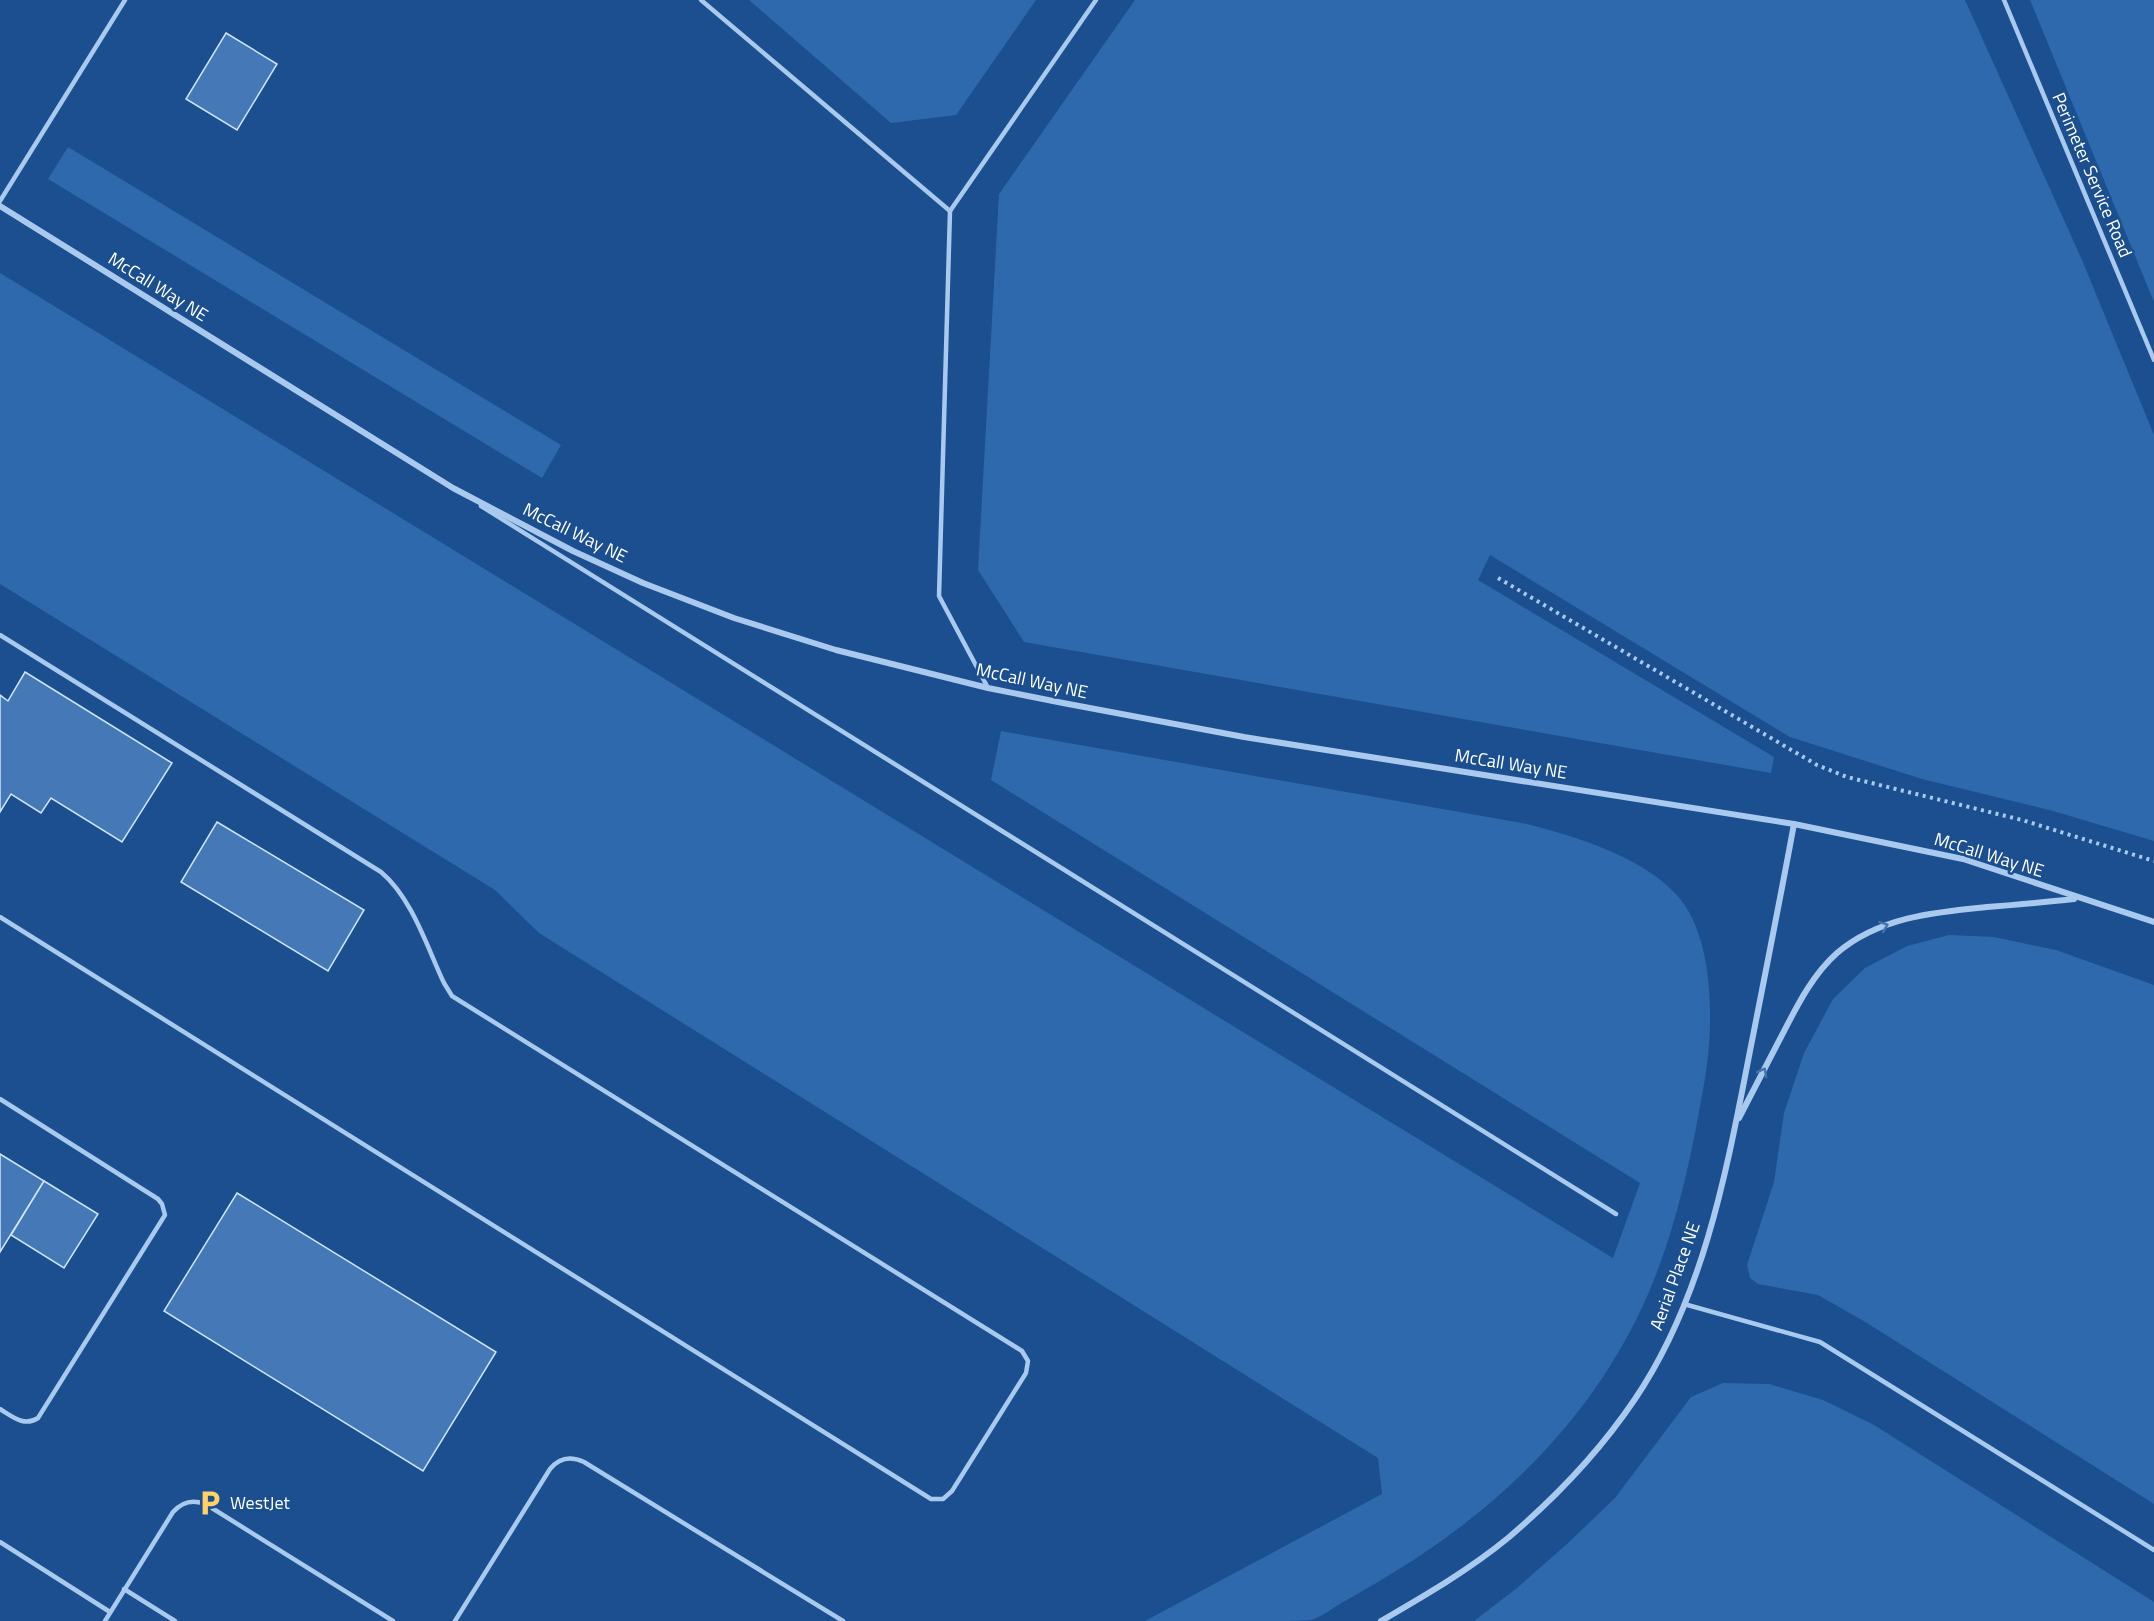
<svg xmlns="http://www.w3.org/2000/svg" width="2154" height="1621" font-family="'Titillium Web',sans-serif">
	<rect width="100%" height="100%" fill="#1b4f8f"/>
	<g fill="#2e69ad">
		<polygon points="749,0 1036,0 956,115 891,123"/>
		<polygon points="1135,0 1965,0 2082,260 2154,435 2154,841 2053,811 1922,779 1790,737 1490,555 1478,580 1774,757 1771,773 1024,642 978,570 999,194"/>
		<polygon points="2030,0 2154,0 2154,302"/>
		<polygon points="68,147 561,445 542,478 48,179"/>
		<path d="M0,273L1613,1258L1640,1183L991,780L1001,731L1527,824C1577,837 1640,856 1676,894C1716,937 1714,1030 1704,1084C1692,1154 1677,1226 1649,1292C1600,1406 1515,1494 1412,1561C1388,1576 1363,1591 1338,1605C1330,1610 1321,1617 1311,1620C1300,1621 1281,1621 1268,1621C1227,1621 1186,1621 1145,1621L1382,1494L1378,1458L539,933L495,890L0,584Z"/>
		<polygon points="1949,935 1994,937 2056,950 2154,985 2154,1504 1867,1323 1818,1295 1758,1284 1750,1278 1747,1265 1774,1182 1784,1113 1804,1053 1833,999 1865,968 1907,946"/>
		<polygon points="1723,1383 1769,1384 1823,1400 1874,1425 2154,1602 2154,1621 1474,1621 1517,1588 1567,1544 1615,1498 1691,1397"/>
	</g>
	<g fill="#4478b7" stroke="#cfe3fa" stroke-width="1.5">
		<polygon points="226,33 277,64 237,130 186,99"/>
		<polygon points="25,672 172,763 122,842 51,798 41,813 11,794 0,812 0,695 8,701"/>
		<polygon points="217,822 364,910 328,971 181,882"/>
		<polygon points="0,1154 44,1181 0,1252"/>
		<polygon points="44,1181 98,1214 64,1268 11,1235"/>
		<polygon points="237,1193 496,1352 423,1471 164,1311"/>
	</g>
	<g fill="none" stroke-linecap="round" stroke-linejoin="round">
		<polyline stroke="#a9c9ee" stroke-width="4" stroke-dasharray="3 4.5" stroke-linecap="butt" points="1498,578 1817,765 1847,777 2022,820 2154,861"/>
		<g stroke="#a9c9ee" stroke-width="4.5">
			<polyline points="701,0 950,211"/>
			<polyline points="2004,0 2154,360"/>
			<polyline points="0,201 125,0"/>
			<polyline points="481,506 1616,1214"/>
			<path d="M0,635L381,872C412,898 427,947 444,983L452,996L1022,1351L1028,1361L1026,1373L952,1491L943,1499H931L0,917"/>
			<polyline points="988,688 939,596 950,211 1096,0"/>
			<path d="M0,1099L158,1199L162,1204L165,1215L38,1418C24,1427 13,1417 0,1409"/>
			<polyline points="1684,1304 1820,1342 2154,1550"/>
			<polyline points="0,1542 110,1612"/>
			<polyline points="124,1589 175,1621"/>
			<path d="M105,1621L173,1512C183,1501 194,1499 207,1505L393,1621"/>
			<path d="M455,1621L550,1469C559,1458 571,1456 584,1462L843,1621"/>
		</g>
		<g stroke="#a9c9ee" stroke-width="6">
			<polyline points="0,206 453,488 573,551 643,583 734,618 836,650 988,688 1063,703 1244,737 1794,824 1963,859 2154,922"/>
			<path d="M1739,1118C1753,1091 1767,1064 1781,1037C1796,1008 1812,975 1837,953C1879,917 1935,912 1987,907C2016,905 2045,902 2074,899"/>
			<path d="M1381,1621C1424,1596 1469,1570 1508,1538C1555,1498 1600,1451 1635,1399C1704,1297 1727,1169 1750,1051C1765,975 1780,900 1794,824"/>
		</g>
	</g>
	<defs><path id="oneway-chevron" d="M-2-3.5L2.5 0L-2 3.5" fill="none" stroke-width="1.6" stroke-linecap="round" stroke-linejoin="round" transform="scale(1.5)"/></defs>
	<g stroke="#4674ac">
		<use href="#oneway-chevron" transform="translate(1884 926) rotate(-21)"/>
		<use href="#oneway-chevron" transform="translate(1763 1072) rotate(-62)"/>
	</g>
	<defs>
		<symbol id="parking-bare" viewBox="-9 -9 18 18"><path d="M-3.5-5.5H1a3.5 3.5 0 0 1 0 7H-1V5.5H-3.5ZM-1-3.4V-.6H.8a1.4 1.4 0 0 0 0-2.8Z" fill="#ffd166" stroke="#1b4f8f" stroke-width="2.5" paint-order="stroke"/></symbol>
	</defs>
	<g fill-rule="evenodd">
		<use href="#parking-bare" x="191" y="1484" width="38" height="38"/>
	</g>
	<g text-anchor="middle" stroke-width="5" stroke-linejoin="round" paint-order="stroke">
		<g font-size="18" fill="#fff" stroke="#1b4f8f">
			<text transform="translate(2092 175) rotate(67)" y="6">Perimeter Service Road</text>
			<text transform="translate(158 287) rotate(32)" y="6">McCall Way NE</text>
			<text transform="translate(575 533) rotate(26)" y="6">McCall Way NE</text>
			<text transform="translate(1032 681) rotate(12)" y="6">McCall Way NE</text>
			<text transform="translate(1511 764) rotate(9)" y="6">McCall Way NE</text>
			<text transform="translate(1989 855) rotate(17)" y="6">McCall Way NE</text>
			<text transform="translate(1675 1276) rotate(-70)" y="6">Aerial Place NE</text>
		</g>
		<g font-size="18" fill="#fff" stroke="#1b4f8f" text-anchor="start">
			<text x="230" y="1509">WestJet</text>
		</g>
	</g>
</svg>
